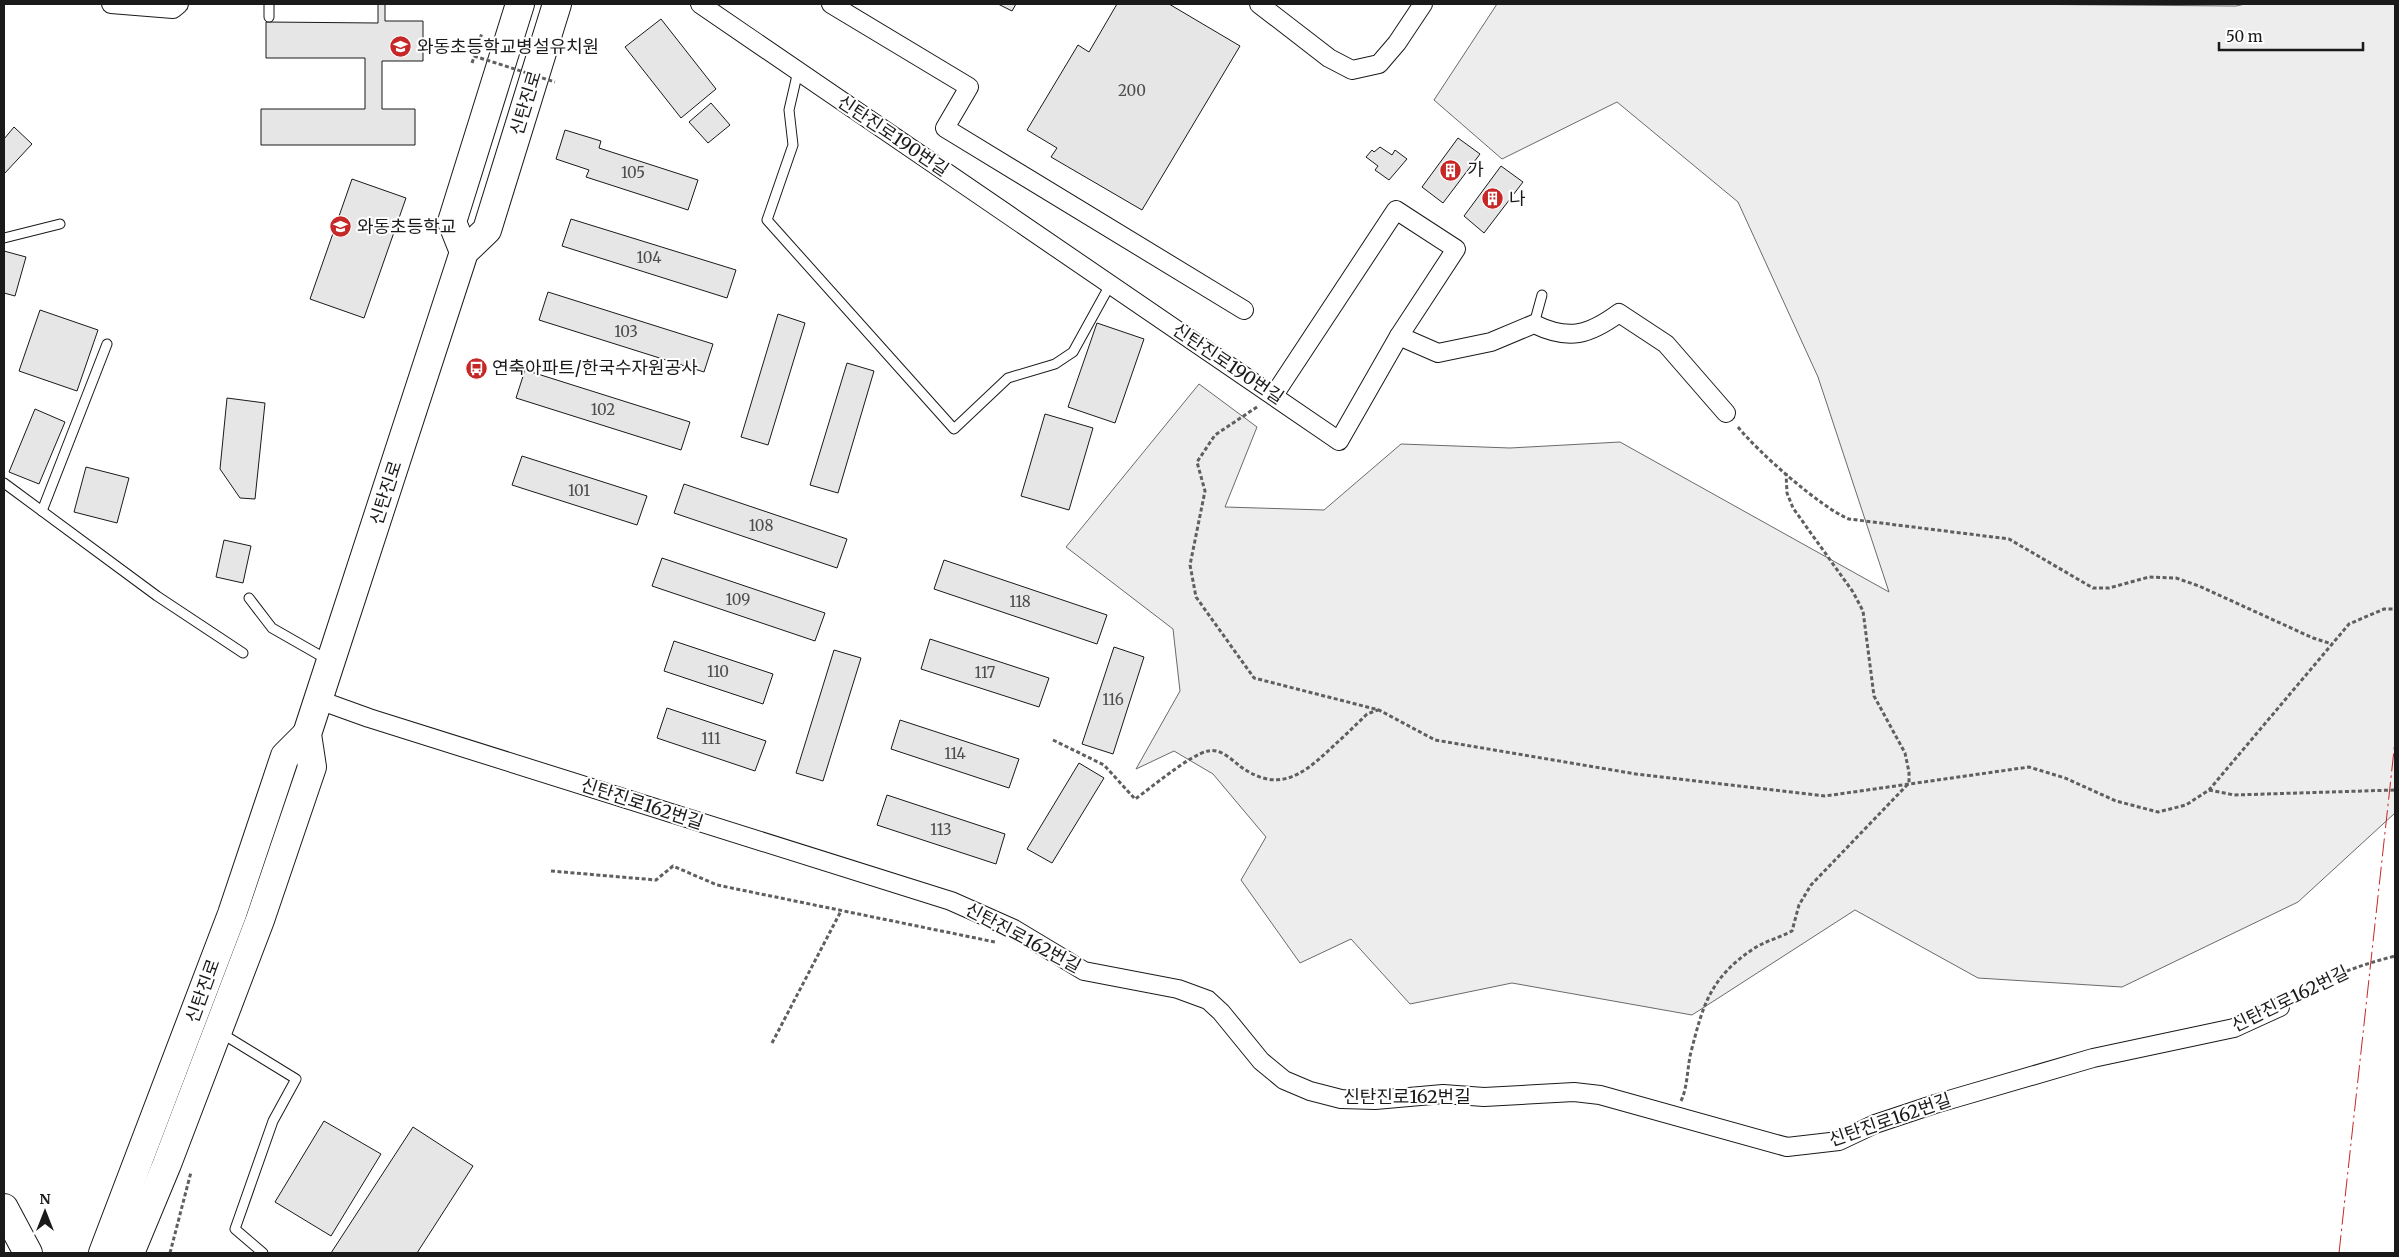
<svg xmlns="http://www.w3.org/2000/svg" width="2399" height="1257" font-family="Merriweather,'Noto Sans KR',serif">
	<rect width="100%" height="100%" fill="#fff"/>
	<polygon fill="#ededed" stroke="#6a6a6a" points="1497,4 1993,4 2236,6 2245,4 2395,4 2395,813 2298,902 2122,987 1978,978 1855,910 1692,1015 1512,983 1410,1004 1351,939 1300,963 1241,880 1266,837 1213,774 1174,751 1136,769 1180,691 1173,629 1066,547 1199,384 1257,427 1225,507 1324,510 1401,444 1510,448 1620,442 1889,592 1818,377 1738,202 1617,102 1502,159 1434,100"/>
	<g fill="#e6e6e6" stroke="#1a1a1a">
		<polygon points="378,4 385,4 385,21 423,21 423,61 382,61 382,109 415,109 415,145 261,145 261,109 365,109 365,58 266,58 266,22 378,23"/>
		<polygon points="998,4 1016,4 1012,11"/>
		<polygon points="1117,4 1169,4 1240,46 1142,210 1051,157 1057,148 1027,130 1078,45 1089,52"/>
		<polygon points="661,19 716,89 681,118 625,47"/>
		<polygon points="711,103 730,125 708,143 689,122"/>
		<polygon points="14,127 32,144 4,174 4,139"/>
		<polygon points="565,130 601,141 599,148 698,180 688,210 586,177 589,170 556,159"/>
		<polygon points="1458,138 1480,154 1443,203 1422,187"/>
		<polygon points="1380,147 1392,155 1395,150 1407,159 1389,180 1375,170 1378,166 1366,157 1372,150 1374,152"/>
		<polygon points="1501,166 1523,182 1484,233 1464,216"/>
		<polygon points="352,179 406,198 364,318 310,299"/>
		<polygon points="571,219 736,270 727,298 562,246"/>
		<polygon points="4,251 26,257 15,296 4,293"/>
		<polygon points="548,292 713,344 704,372 539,320"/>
		<polygon points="40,310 98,330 77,391 19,371"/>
		<polygon points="778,314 805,323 768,445 741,437"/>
		<polygon points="1097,323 1144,339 1115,423 1068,407"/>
		<polygon points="847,363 874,371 838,493 810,485"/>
		<polygon points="525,370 690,422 681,450 516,398"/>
		<polygon points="227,398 265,403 255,499 240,498 220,469"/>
		<polygon points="35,409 65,422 39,484 9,472"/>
		<polygon points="1045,414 1093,428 1069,510 1021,496"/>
		<polygon points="522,456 647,496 637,525 512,485"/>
		<polygon points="86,467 129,478 117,523 74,512"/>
		<polygon points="684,484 847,539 837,568 674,513"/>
		<polygon points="224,540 251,546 243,583 216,577"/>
		<polygon points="662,558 825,613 815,641 652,586"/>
		<polygon points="944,560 1107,615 1097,644 934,589"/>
		<polygon points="930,639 1049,678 1039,707 921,669"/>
		<polygon points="674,641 773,674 763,704 664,671"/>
		<polygon points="1114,647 1144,657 1113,754 1082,744"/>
		<polygon points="834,650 861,658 823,781 796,773"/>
		<polygon points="667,708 766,741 755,771 657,738"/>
		<polygon points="900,720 1019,759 1009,788 891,749"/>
		<polygon points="1079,763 1104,778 1052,863 1027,849"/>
		<polygon points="887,795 1005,834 996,864 877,825"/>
		<polygon points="324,1121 381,1154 331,1236 275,1202"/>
		<polygon points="413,1127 473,1166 417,1253 331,1253"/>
	</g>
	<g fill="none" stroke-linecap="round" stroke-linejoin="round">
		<defs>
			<g id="service">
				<polyline points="269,17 269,4"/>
				<polyline points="798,71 789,110 793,145 767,220 954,429 1008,378 1055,364 1073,352 1110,285"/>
				<polyline points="4,238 60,224"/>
				<polyline points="1534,324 1542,295"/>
				<polyline points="4,483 157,596 243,653"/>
				<polyline points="42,511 107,344"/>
				<polyline points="249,598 272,628 328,660"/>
				<polyline points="221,1033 296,1079 273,1121 235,1229 263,1253"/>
			</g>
			<g id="minor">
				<polyline points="111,4 173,9 179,4"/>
				<path d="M700,4L1339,441L1399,336L1438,353L1491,342L1534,324C1569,341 1589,335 1619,313L1666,344L1726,413"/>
				<polyline points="831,4 969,87 945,128 1244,310"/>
				<polyline points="1259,4 1329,58 1352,70 1379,64 1397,43 1423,4"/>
				<polyline points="1274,395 1396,210 1456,249 1399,336"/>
				<polyline points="319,700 369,718 951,901 1014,929 1084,971 1178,989 1208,1000 1221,1012 1261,1061 1284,1080 1310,1091 1341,1099 1375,1100 1443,1094 1484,1097 1574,1092 1600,1095 1787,1147 1839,1141 1875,1124 1935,1104 2093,1058 2234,1028 2280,1007"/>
			</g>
			<g id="primary">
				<polyline points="464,252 452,222 520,4"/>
				<polyline points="103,1253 232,914 285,756 307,734"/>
				<polyline points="130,1253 167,1164 260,920 312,767 307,734 464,252 487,230 557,4"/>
			</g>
			<polyline id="motorway" points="4,1208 28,1253"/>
		</defs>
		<use href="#service" stroke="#1a1a1a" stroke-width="11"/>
		<use href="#minor" stroke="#1a1a1a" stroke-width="20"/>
		<use href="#primary" stroke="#1a1a1a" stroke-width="30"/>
		<use href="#motorway" stroke="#1a1a1a" stroke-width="30"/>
		<g stroke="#5f5f5f" stroke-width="3" stroke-dasharray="4 2.5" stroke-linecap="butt">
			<polyline points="472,63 482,33"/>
			<polyline points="1257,407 1215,435 1197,462 1205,491 1190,565 1196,597 1254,678 1379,710 1435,740 1636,774 1825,796 2029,767 2065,778 2116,801 2158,812 2186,805 2209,790 2349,624 2384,609 2395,609"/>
			<path d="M1738,427C1757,451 1821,508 1849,519L2009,539L2093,588H2109L2149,577L2176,578L2199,586L2313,638L2332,644"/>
			<path d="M1053,740L1104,765L1135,799C1151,788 1191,754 1208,751C1221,748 1232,760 1241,767C1277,792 1300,777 1328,751C1341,739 1354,727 1367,714L1378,710"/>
			<polyline points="2209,790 2234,795 2395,790"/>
			<polyline points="551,871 656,880 673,866 717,885 995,942"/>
			<path d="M2295,998C2328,976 2357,966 2395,956"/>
			<polyline points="772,1043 841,911"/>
			<path d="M1681,1101C1688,1086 1687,1068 1691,1052C1703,1005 1710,978 1753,949C1765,941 1779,938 1792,931L1799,905L1811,885L1909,783V772L1905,753L1874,696L1863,611L1853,592L1793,508L1787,493L1786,473"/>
			<polyline points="170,1253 191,1172"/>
		</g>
		<use href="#service" stroke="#fff" stroke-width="9"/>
		<use href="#minor" stroke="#fff" stroke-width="18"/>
		<use href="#primary" stroke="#fff" stroke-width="28"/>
		<use href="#motorway" stroke="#fff" stroke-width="28"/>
		<polyline stroke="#5f5f5f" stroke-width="3" stroke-dasharray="4 2.5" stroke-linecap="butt" points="474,56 555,82"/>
		<polyline stroke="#c62828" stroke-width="1" stroke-dasharray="18 4 2.5 4" stroke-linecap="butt" points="2339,1253 2395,741"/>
	</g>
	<defs>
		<symbol id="school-disc" viewBox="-11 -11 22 22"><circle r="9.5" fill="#c62828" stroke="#fff"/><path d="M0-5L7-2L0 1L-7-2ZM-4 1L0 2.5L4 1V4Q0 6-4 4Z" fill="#fff"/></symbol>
		<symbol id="building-disc" viewBox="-11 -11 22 22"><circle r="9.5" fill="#c62828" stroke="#fff"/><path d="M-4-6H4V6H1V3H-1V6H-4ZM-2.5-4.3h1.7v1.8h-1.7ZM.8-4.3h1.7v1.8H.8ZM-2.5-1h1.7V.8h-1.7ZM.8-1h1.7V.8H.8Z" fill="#fff"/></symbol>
		<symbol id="bus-disc" viewBox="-11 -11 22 22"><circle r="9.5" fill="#c62828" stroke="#fff"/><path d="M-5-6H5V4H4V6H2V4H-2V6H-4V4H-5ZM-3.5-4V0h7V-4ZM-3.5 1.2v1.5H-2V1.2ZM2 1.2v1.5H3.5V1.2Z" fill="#fff"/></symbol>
	</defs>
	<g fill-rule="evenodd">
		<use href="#school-disc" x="388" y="34" width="25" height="25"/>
		<use href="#building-disc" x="1438" y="158" width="25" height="25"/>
		<use href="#building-disc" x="1480" y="186" width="25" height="25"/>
		<use href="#school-disc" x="328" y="214" width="25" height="25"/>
		<use href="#bus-disc" x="464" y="356" width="25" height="25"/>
	</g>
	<g text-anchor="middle" stroke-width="4" stroke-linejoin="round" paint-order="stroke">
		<g font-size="15" fill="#4d4d4d">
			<text x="1132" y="96">200</text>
			<text x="633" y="178">105</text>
			<text x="649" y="263">104</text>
			<text x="626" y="337">103</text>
			<text x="603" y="415">102</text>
			<text x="579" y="496">101</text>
			<text x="761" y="531">108</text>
			<text x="738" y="605">109</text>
			<text x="1020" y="607">118</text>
			<text x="718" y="677">110</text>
			<text x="985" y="678">117</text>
			<text x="1113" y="705">116</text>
			<text x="711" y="744">111</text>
			<text x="955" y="759">114</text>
			<text x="941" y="835">113</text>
		</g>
		<g font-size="18" fill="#1a1a1a" stroke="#fff" text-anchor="start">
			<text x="417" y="53">와동초등학교병설유치원</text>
			<text x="1467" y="176">가</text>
			<text x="1509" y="205">나</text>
			<text x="357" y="233">와동초등학교</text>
			<text x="492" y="374">연축아파트/한국수자원공사</text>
		</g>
		<g font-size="18" fill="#1a1a1a" stroke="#fff">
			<text transform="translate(526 103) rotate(-73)" y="6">신탄진로</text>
			<text transform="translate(893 136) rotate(34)" y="6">신탄진로190번길</text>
			<text transform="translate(1228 364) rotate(34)" y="6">신탄진로190번길</text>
			<text transform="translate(386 493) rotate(-72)" y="6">신탄진로</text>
			<text transform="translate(642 804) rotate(18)" y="6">신탄진로162번길</text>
			<text transform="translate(1023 938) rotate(28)" y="6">신탄진로162번길</text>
			<text transform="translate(203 991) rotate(-70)" y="6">신탄진로</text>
			<text transform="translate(2290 999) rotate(-26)" y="6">신탄진로162번길</text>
			<text x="1407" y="1103">신탄진로162번길</text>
			<text transform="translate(1890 1120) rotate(-19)" y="6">신탄진로162번길</text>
		</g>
	</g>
	<rect width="2399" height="1257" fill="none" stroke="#1a1a1a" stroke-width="10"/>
	<g transform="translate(45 1212)" stroke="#ffffff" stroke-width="4" paint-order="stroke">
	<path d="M0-4L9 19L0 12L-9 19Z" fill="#1a1a1a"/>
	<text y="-8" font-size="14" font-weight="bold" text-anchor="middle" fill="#1a1a1a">N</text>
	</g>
	<path d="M2219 42v8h144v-8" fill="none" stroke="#1a1a1a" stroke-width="2.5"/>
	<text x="2226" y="42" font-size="15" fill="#1a1a1a" stroke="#ffffff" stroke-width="4" paint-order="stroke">50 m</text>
</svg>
